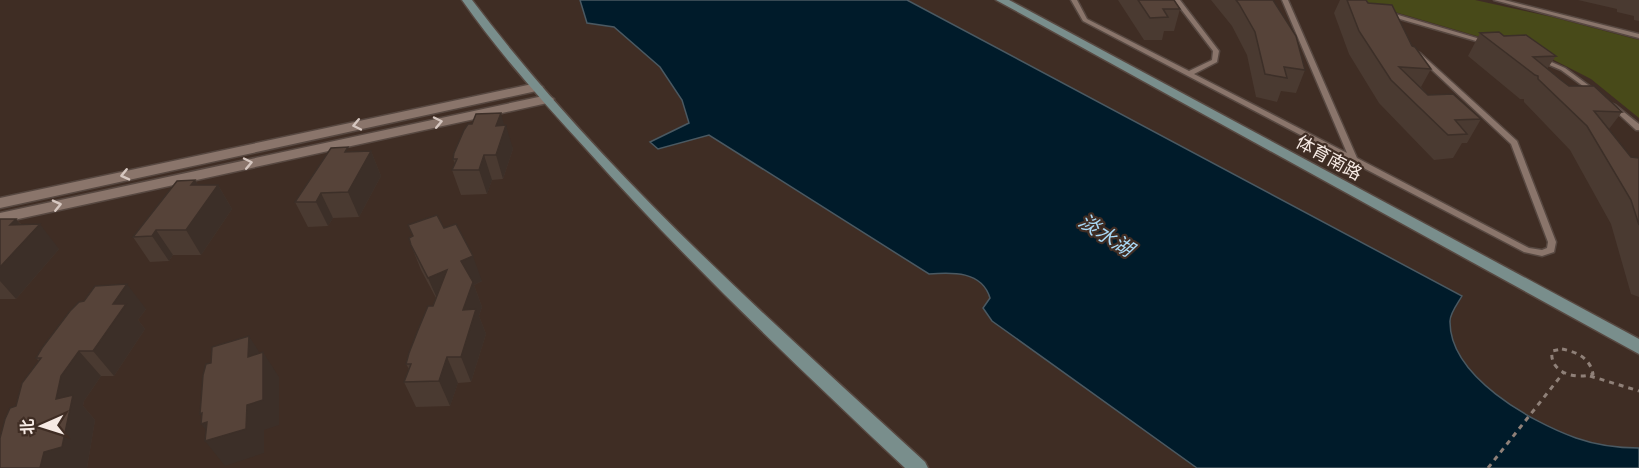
<svg xmlns="http://www.w3.org/2000/svg" width="1639" height="468" font-family="Helvetica,'Noto Sans SC',sans-serif">
	<rect width="100%" height="100%" fill="#3f2d24"/>
	<polygon fill="#484a19" points="1354,0 1475,0 1552,17 1639,40 1639,118 1591,79 1548,57"/>
	<path fill="#001b2a" stroke="#4a5962" stroke-width="1.5" d="M580,0H907L1462,296C1458,303 1450,313 1450,321C1449,376 1531,422 1576,438C1596,445 1618,448 1639,448V468H1197L992,321L983,308L990,298C982,271 952,272 929,274L709,135L658,149L650,142L689,123L682,100L660,67L614,27L587,23Z"/>
	<g fill="none" stroke-linecap="round" stroke-linejoin="round">
		<defs>
			<g id="lane">
				<polygon points="1071,0 1077,0 1087,19 1189,71 1212,60 1213,51 1174,0 1180,0 1219,51 1217,62 1194,74 1347,153 1282,0 1288,0 1357,158 1529,248 1542,250 1547,248 1548,242 1511,144 1415,54 1418,52 1420,53 1517,141 1556,242 1554,252 1542,256 1524,252 1083,21"/>
				<polygon points="1494,0 1504,0 1639,34 1639,38"/>
				<polygon points="1388,12 1487,41 1488,42 1485,44 1483,43 1386,15 1385,14"/>
				<polygon points="1540,57 1565,68 1599,93 1598,94 1594,94 1561,70 1538,60 1537,59"/>
				<polygon points="1613,104 1615,105 1639,124 1639,130 1636,130 1611,107 1611,105"/>
			</g>
			<g id="street">
				<polygon points="537,83 543,87 541,90 0,208 0,198"/>
				<polygon points="548,95 554,99 552,102 0,223 0,213"/>
			</g>
			<g id="secondary">
				<path d="M462,0H472C602,172 767,317 925,462L928,468H905C796,365 687,262 587,150C543,102 499,53 462,0Z"/>
				<polygon points="996,0 1009,0 1639,339 1639,354"/>
			</g>
		</defs>
		<use href="#lane" stroke="#574841" stroke-width="3"/>
		<use href="#street" stroke="#574841" stroke-width="3"/>
		<use href="#secondary" stroke="#574841" stroke-width="3"/>
		<g stroke="#8f8078" stroke-width="3" stroke-dasharray="5 5" stroke-linecap="butt">
			<path d="M1562,349C1577,352 1590,358 1593,374C1576,380 1549,373 1552,351Z"/>
			<polyline points="1590,376 1639,391"/>
			<polyline points="1488,468 1564,372"/>
		</g>
		<use href="#lane" fill="#8a756b" fill-rule="evenodd"/>
		<use href="#street" fill="#8a756b" fill-rule="evenodd"/>
		<use href="#secondary" fill="#798e8c" fill-rule="evenodd"/>
	</g>
	<g fill="#4a3a31">
		<polygon points="1118,0 1174,0 1180,9 1174,31 1164,31 1162,40 1144,40"/>
		<polygon points="1211,0 1273,0 1305,70 1296,93 1281,91 1277,102 1256,97 1247,55 1232,26"/>
		<polygon points="1340,0 1366,0 1412,46 1431,69 1421,87 1428,95 1481,119 1467,143 1462,143 1453,158 1434,160 1379,103 1349,54 1334,13"/>
		<polygon points="1578,0 1639,0 1639,21 1634,20 1634,16 1617,12 1617,9"/>
		<polygon points="1480,33 1504,36 1556,56 1547,69 1569,86 1622,112 1609,129 1631,157 1639,158 1639,297 1631,294 1611,224 1570,150 1524,102 1524,99 1520,99 1468,56"/>
		<polygon points="504,126 513,149 503,179 492,180 487,194 461,195 452,170 455,164 453,159"/>
		<polygon points="371,151 381,176 359,217 333,218 328,226 308,227 295,202 350,152"/>
		<polygon points="195,180 198,185 218,185 232,209 201,255 173,255 169,261 150,262 133,237"/>
		<polygon points="0,219 16,219 21,224 59,249 16,299 0,299"/>
		<polygon points="408,225 444,228 482,281 474,285 482,307 479,316 486,334 471,382 458,383 450,406 416,407 404,382 409,369 406,364 436,298 421,270 411,245 413,237"/>
		<polygon points="84,301 146,309 138,320 145,329 114,376 101,376 84,401 83,406 95,420 87,468 0,468 16,406 39,361 36,358"/>
	</g>
	<g fill="#3c2f28">
		<polygon points="501,113 505,128 506,125 513,149 503,179 496,155 496,126"/>
		<polygon points="371,151 381,176 359,217 348,192"/>
		<polygon points="484,155 492,180 487,194 479,170"/>
		<polygon points="195,180 207,200 218,185 232,209 201,255 186,230 191,185"/>
		<polygon points="321,193 333,218 328,226 316,202"/>
		<polygon points="16,219 29,235 40,224 59,249 16,299 0,281 0,267 10,225"/>
		<polygon points="156,230 173,255 169,261 152,236"/>
		<polygon points="473,256 482,281 474,285 482,307 479,316 486,334 471,382 461,357 463,310 461,261"/>
		<polygon points="447,270 439,303 428,278"/>
		<polygon points="127,284 146,309 138,320 145,329 114,376 93,351 113,304"/>
		<polygon points="249,336 263,358 263,352 279,377 279,425 264,430 264,453 225,466 205,441 213,439 201,424 206,422 200,414 248,357"/>
		<polygon points="79,351 101,376 84,401 83,406 95,420 87,468 40,468 61,376"/>
		<polygon points="447,357 458,383 450,406 439,381"/>
	</g>
	<g fill="#564339" stroke="#3c2f28" stroke-width="1.5">
		<polygon points="1138,0 1174,0 1180,9 1163,9 1168,17 1150,18"/>
		<polygon points="1236,0 1273,0 1296,36 1305,70 1284,67 1287,78 1265,74 1255,32 1239,4"/>
		<polygon points="1347,0 1366,0 1368,3 1392,5 1412,46 1415,47 1431,69 1399,67 1428,95 1453,94 1481,119 1455,120 1467,134 1448,135 1391,80 1359,31"/>
		<polygon points="1499,32 1504,36 1526,35 1556,56 1533,57 1561,80 1569,86 1594,86 1622,112 1594,111 1631,157 1639,158 1639,225 1631,200 1587,126 1538,79 1538,76 1535,75 1480,33"/>
		<polygon points="501,113 496,126 506,125 496,155 484,155 479,170 452,170 457,159 453,159 454,153 464,130 468,124 472,124 476,114"/>
		<polygon points="348,147 345,152 371,151 348,192 321,193 316,202 295,202 331,148"/>
		<polygon points="195,180 191,185 218,185 186,230 156,230 152,236 133,237 177,181"/>
		<polygon points="437,215 444,228 456,224 473,256 461,261 473,282 463,310 476,309 461,357 447,357 439,381 404,382 411,364 406,364 409,353 418,330 428,306 433,306 447,270 428,278 411,245 409,238 413,236 408,225"/>
		<polygon points="0,219 16,219 10,225 40,224 0,267"/>
		<polygon points="127,284 113,304 126,304 93,351 79,351 61,376 56,399 73,395 62,447 44,452 40,468 0,468 0,438 5,419 10,408 16,406 22,383 41,358 36,358 42,348 70,311 79,302 84,301 95,286"/>
		<polygon points="249,336 248,357 263,352 263,400 247,405 246,429 205,441 207,422 201,424 202,413 200,414 203,375 206,364 211,363 212,347"/>
	</g>
	<defs><path id="oneway-chevron" d="M-2-3.5L2.5 0L-2 3.5" fill="none" stroke-width="1.6" stroke-linecap="round" stroke-linejoin="round" transform="scale(1.5)"/></defs>
	<g stroke="#d6c7c0">
		<use href="#oneway-chevron" transform="translate(438 122) rotate(-12)"/>
		<use href="#oneway-chevron" transform="translate(357 125) rotate(168)"/>
		<use href="#oneway-chevron" transform="translate(248 163) rotate(-12)"/>
		<use href="#oneway-chevron" transform="translate(125 175) rotate(167)"/>
		<use href="#oneway-chevron" transform="translate(57 205) rotate(-13)"/>
	</g>
	<g text-anchor="middle" stroke-width="4.5" stroke-linejoin="round" paint-order="stroke">
		<g font-size="18" fill="#f6eae4" stroke="#3f2d24">
			<text transform="translate(1329 158) rotate(29)" y="6">体育南路</text>
		</g>
		<g font-size="20" font-style="italic" fill="#a9d9f6" stroke="#3f2d24">
			<text transform="translate(1106 235) rotate(33)" y="7">淡水湖</text>
		</g>
	</g>
	<g transform="translate(42 426) rotate(267)" stroke="#3f2d24" stroke-width="4.5" paint-order="stroke">
	<path d="M0-4.5L10 22L0 15L-10 22Z" fill="#f6eae4"/>
	<text y="-9" font-size="16" font-weight="bold" text-anchor="middle" fill="#f6eae4">北</text>
	</g>
</svg>
